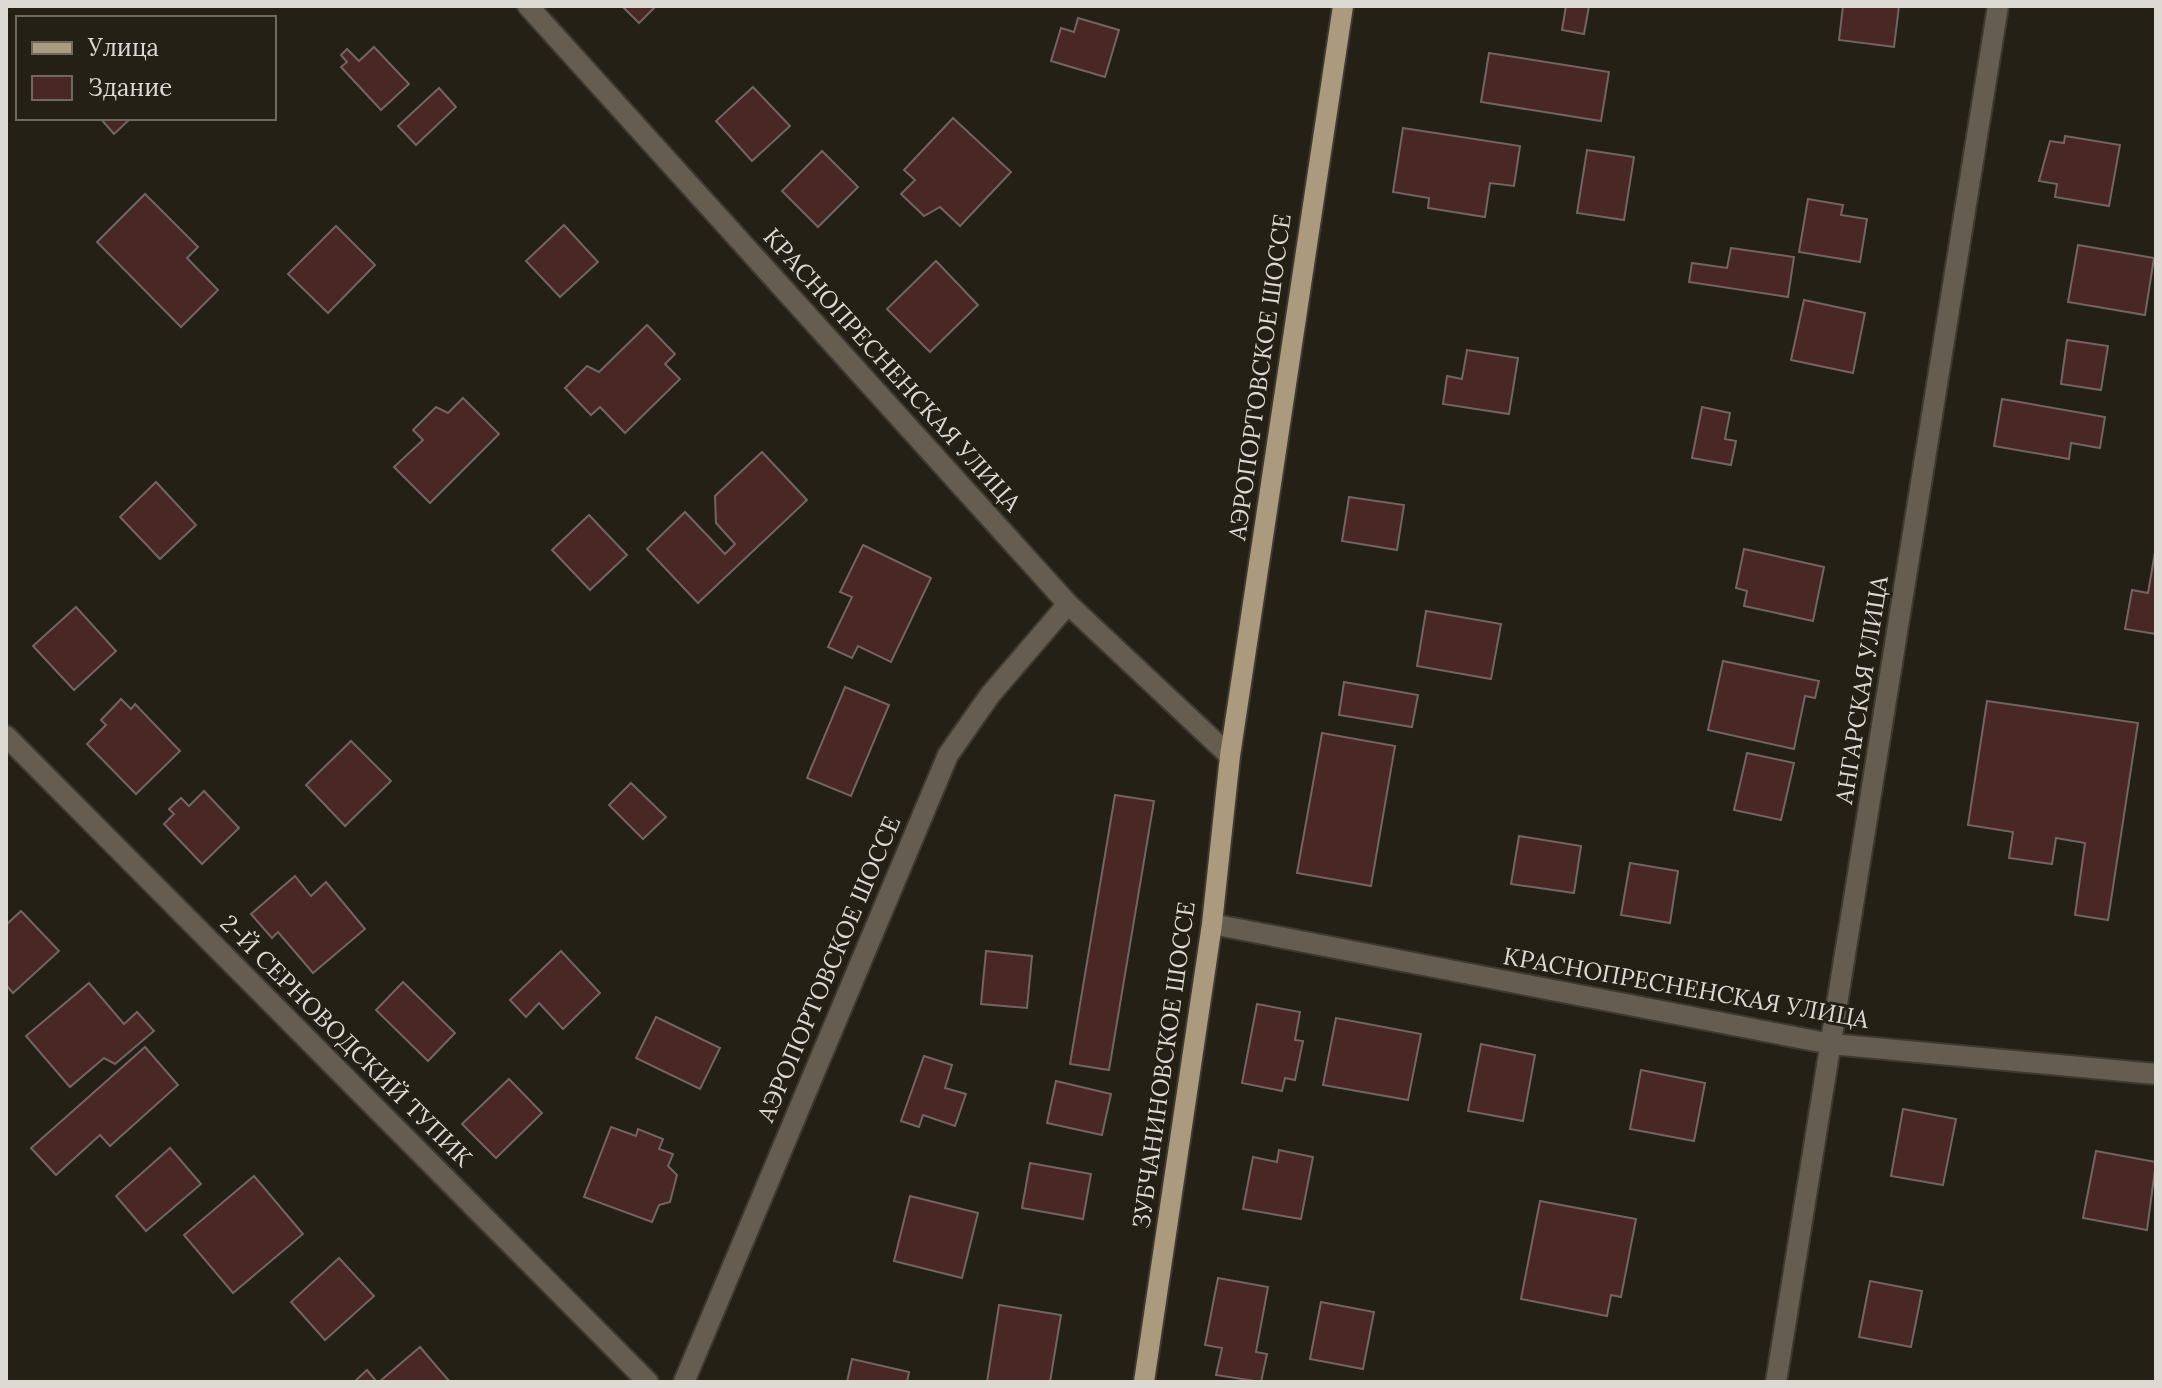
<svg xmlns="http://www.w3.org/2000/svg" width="2162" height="1388" font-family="Lora,serif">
	<rect width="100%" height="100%" fill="#242016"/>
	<g fill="#492725" stroke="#736463" stroke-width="2">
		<polygon points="622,6 656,6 639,23"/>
		<polygon points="1566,6 1589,6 1584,34 1562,30"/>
		<polygon points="1843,6 1899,6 1894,47 1839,40"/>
		<polygon points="1078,18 1119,30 1105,77 1051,61 1061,28 1074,32"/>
		<polygon points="374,47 409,84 381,110 341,67 347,62 341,55 347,49 359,61"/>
		<polygon points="1489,53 1609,72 1601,121 1481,102"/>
		<polygon points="753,87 790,126 752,161 716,121"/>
		<polygon points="439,88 456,107 416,145 398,126"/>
		<polygon points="100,118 131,118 114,134"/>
		<polygon points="953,118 1011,172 960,226 940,207 924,216 901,194 915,180 904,170"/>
		<polygon points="1403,128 1520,146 1514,186 1490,183 1485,217 1428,208 1429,198 1393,192"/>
		<polygon points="2065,136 2120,145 2109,206 2055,197 2057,184 2039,181 2050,141 2064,143"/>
		<polygon points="1587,150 1634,157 1624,220 1577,213"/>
		<polygon points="822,151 858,187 818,227 782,191"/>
		<polygon points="145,194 198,247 187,258 218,290 181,327 97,242"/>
		<polygon points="1808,199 1843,205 1841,215 1867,219 1860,262 1799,252"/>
		<polygon points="564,225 598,262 560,297 526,261"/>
		<polygon points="336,226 375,265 328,313 288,274"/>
		<polygon points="2078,245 2154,258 2145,315 2068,302"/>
		<polygon points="1731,248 1794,257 1788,297 1689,282 1692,263 1727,268"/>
		<polygon points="936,261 978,305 930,352 887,309"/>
		<polygon points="1804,300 1865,313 1853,373 1791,360"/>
		<polygon points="647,325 675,354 665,364 680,379 625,433 600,407 591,415 565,388 587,366 599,372"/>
		<polygon points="2067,340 2108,346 2101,390 2061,384"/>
		<polygon points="1467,350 1518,358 1509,414 1443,404 1447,376 1462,379"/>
		<polygon points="463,398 499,434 430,503 394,467 423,440 413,430 436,407 448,413"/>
		<polygon points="2002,399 2105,417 2100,448 2071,443 2069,459 1994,446"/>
		<polygon points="1702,407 1730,413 1725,439 1736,441 1731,465 1692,458"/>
		<polygon points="762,452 807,500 698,603 647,549 685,512 725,554 735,544 716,523 715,496"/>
		<polygon points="156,482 196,525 160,559 120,517"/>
		<polygon points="1349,497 1404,505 1397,550 1342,541"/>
		<polygon points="589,515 627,555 590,590 552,550"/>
		<polygon points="863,545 931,578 891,662 858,646 852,658 828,647 852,597 840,592"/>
		<polygon points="1744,549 1824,567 1813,621 1744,606 1747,591 1736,588"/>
		<polygon points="2155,552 2156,634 2125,629 2132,590 2148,593"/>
		<polygon points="76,607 116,651 74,690 33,646"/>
		<polygon points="1426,611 1501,624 1491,679 1417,666"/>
		<polygon points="1723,661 1819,681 1815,698 1805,696 1794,749 1708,730"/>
		<polygon points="1344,682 1418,695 1412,727 1339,715"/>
		<polygon points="845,687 889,705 851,796 807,778"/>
		<polygon points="121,699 131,709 135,704 180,751 136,794 87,744 106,725 101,720"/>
		<polygon points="1987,701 2138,723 2108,920 2075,915 2085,843 2056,838 2052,864 2009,858 2013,832 1968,825"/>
		<polygon points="1322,733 1395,746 1371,886 1297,873"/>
		<polygon points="351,741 391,781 345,826 306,785"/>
		<polygon points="1747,753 1794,763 1781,820 1734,810"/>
		<polygon points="631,783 666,817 643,839 609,805"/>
		<polygon points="204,791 239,828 202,864 164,824 174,814 169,809 181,798 189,806"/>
		<polygon points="1115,795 1154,801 1109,1070 1070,1064"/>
		<polygon points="1519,836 1581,846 1574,893 1511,884"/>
		<polygon points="1630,863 1678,871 1670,923 1621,915"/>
		<polygon points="295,876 311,896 326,882 365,929 313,973 278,932 272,938 251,914"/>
		<polygon points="21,911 59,951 13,993 6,985 6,925"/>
		<polygon points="561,951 600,993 563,1029 539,1003 526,1017 510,1000"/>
		<polygon points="986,951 1032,956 1027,1008 981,1004"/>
		<polygon points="403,982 455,1033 428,1061 376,1010"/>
		<polygon points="89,983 124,1024 137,1012 154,1031 115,1064 104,1058 70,1087 26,1036"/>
		<polygon points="1257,1004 1300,1012 1295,1040 1303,1041 1295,1080 1285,1078 1282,1091 1242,1083"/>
		<polygon points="656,1017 720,1048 700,1089 636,1058"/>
		<polygon points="1336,1018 1421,1034 1408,1100 1323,1085"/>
		<polygon points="1481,1044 1535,1055 1523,1121 1468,1111"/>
		<polygon points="145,1047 178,1085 110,1146 100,1135 56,1175 31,1148"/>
		<polygon points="924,1056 952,1065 945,1088 966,1094 955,1126 923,1115 919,1127 901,1121"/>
		<polygon points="1641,1070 1705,1083 1694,1141 1630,1129"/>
		<polygon points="509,1079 542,1113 496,1158 462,1124"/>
		<polygon points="1056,1081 1111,1094 1102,1135 1047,1123"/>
		<polygon points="1903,1109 1956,1119 1943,1185 1891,1176"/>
		<polygon points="611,1127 636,1136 638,1129 663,1139 659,1149 673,1154 668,1166 677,1175 670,1202 659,1205 652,1222 584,1197"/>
		<polygon points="170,1148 201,1184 146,1231 116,1196"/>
		<polygon points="1279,1150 1313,1157 1301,1219 1243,1209 1253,1157 1277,1162"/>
		<polygon points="2096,1151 2156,1162 2147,1230 2083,1218"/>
		<polygon points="1030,1163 1091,1174 1083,1219 1022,1208"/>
		<polygon points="254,1176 303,1234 233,1293 184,1235"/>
		<polygon points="910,1196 978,1213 962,1278 894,1261"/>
		<polygon points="1540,1201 1636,1219 1621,1297 1611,1295 1607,1316 1521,1299"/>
		<polygon points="339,1258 374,1296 325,1340 291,1302"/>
		<polygon points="1218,1278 1268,1287 1256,1352 1267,1354 1261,1382 1216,1375 1222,1348 1205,1345"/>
		<polygon points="1870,1281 1922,1291 1911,1347 1859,1337"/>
		<polygon points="1321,1302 1374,1312 1363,1369 1310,1359"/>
		<polygon points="999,1305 1061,1315 1050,1382 987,1382"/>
		<polygon points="420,1347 450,1382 379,1382"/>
		<polygon points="852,1359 909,1372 907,1382 847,1382"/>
		<polygon points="367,1370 377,1382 354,1382"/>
	</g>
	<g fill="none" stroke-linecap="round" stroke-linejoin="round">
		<defs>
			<g id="minor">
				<polyline points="528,6 1068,604 1230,756"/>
				<polyline points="6,736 648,1382"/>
				<polyline points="1212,924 1831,1044 2156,1074"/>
				<polyline points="684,1382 948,755 990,695 1068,604"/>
				<polyline points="1776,1382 1998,6"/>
			</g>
			<polyline id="major" points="1144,1382 1212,924 1230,756 1343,6"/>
		</defs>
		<use href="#minor" stroke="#3e3a31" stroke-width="24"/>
		<use href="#major" stroke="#3e3a31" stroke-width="24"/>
		<use href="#minor" stroke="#655d50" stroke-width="20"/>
		<use href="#major" stroke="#ab9a7e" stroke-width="20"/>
	</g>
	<g text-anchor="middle" stroke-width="6" stroke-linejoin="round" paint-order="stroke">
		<g font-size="24" fill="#dddad4" stroke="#242016">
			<text transform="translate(892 370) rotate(48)" y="8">КРАСНОПРЕСНЕНСКАЯ УЛИЦА</text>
			<text transform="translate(1260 377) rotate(-82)" y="8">АЭРОПОРТОВСКОЕ ШОССЕ</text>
			<text transform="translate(1862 690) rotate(-81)" y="8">АНГАРСКАЯ УЛИЦА</text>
			<text transform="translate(829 969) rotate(-67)" y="8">АЭРОПОРТОВСКОЕ ШОССЕ</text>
			<text transform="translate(1686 988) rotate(10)" y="8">КРАСНОПРЕСНЕНСКАЯ УЛИЦА</text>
			<text transform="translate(346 1041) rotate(45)" y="8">2-Й СЕРНОВОДСКИЙ ТУПИК</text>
			<text transform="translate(1164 1065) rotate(-82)" y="8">ЗУБЧАНИНОВСКОЕ ШОССЕ</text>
		</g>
	</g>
	<rect width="2162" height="1388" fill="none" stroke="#dddad4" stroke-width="16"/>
	<rect x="16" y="16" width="260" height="104" fill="#242016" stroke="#6e6a62" stroke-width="2"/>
	<rect x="32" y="42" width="40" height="12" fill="#ab9a7e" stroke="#6e6a62" stroke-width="2"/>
	<text x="88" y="56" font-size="24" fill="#dddad4">Улица</text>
	<rect x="32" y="76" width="40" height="24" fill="#492725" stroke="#6e6a62" stroke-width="2"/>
	<text x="88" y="96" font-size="24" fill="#dddad4">Здание</text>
</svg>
